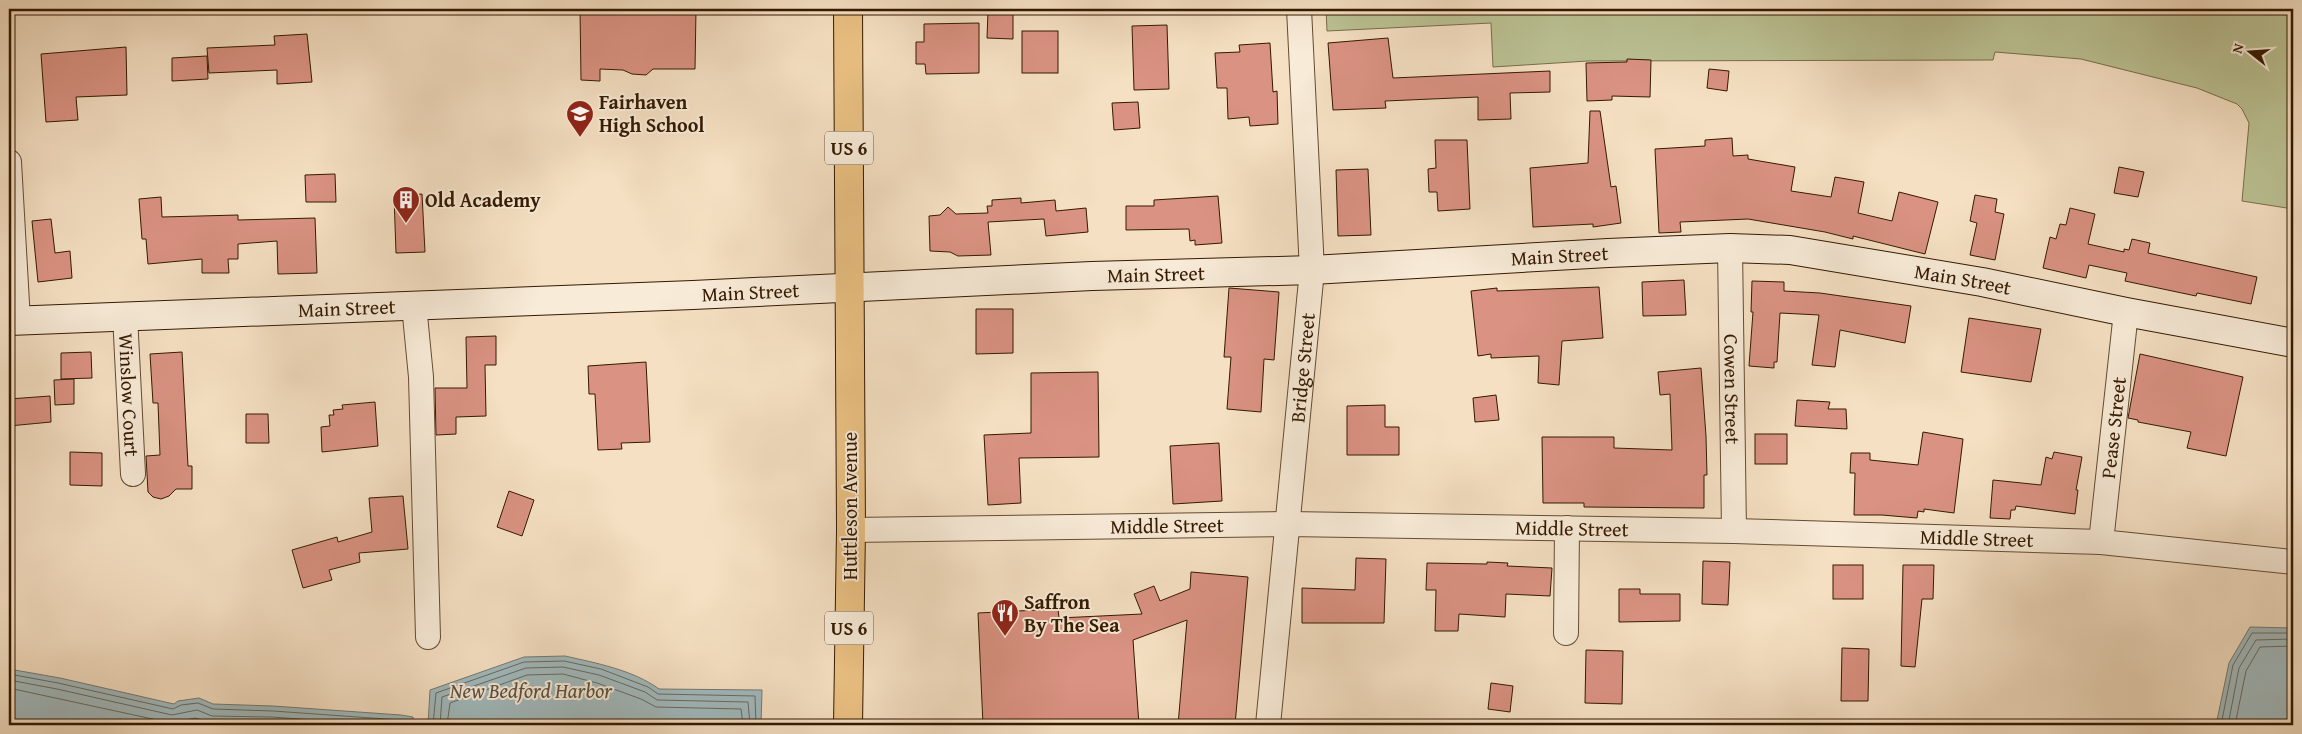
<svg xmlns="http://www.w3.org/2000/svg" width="2302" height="734" font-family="'Gentium Book Plus',serif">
	<rect width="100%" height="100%" fill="#f5e0c3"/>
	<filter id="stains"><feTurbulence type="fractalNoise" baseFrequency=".004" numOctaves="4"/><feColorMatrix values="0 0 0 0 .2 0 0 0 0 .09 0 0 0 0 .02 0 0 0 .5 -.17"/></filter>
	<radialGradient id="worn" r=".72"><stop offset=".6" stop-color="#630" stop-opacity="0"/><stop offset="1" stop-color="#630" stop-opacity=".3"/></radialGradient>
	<polygon fill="#bbc294" stroke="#786e4a" points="1326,9 2293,9 2293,209 2242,201 2249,123 2242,109 2237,104 2197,88 2081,59 1995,52 1993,60 1588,61 1493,67 1491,23 1327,31"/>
	<g fill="#a1babe" stroke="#757a72">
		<polygon points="2250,627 2293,628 2293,725 2216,725 2229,663"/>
		<path d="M565,656C596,663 633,670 659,689L762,690L761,725H428L430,690L524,657Z"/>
		<polygon points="9,669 60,678 174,704 178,701 199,698 213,704 273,706 401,715 413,717 414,725 9,725"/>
	</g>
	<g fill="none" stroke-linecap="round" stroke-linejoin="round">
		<g stroke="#6a6a5f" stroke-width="1">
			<polyline points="9,674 58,683 173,709 181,705 198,703 213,709 273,711 400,720 408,722 409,725"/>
			<polyline points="9,680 57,689 172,715 197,710 212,716 272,717 383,725"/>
			<polyline points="9,688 171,723 195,718 212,723 282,725"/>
			<polyline points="433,725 436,693 524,662 564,661 601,669 648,687 658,694 755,696 756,725"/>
			<polyline points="440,725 442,697 526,668 563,667 599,675 645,692 657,700 748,702 750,725"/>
			<polyline points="447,725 450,703 527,675 563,674 597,683 641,699 656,707 741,709 743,725"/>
			<polyline points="2221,725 2233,665 2252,633 2293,633"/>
			<polyline points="2228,725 2239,668 2256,640 2293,639"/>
			<polyline points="2235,725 2246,671 2260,647 2293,646"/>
		</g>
	</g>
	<g fill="#da9282" stroke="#341900">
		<polygon points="580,9 696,9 695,69 653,69 646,75 632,74 623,70 600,69 600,81 581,80"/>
		<polygon points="988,12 1013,12 1013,39 987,38"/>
		<polygon points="979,23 979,73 926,74 925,64 916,64 916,42 924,42 924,24"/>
		<polygon points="1167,25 1169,89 1134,90 1132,26"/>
		<rect x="1022" y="31" width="36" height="42"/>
		<polygon points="307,34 312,82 277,84 277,70 209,73 207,48 275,45 274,36"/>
		<polygon points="1388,38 1393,78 1550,71 1550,92 1510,93 1511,119 1478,120 1478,97 1385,101 1386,108 1333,110 1328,43"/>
		<polygon points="1270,43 1273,92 1277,91 1278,124 1250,126 1249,117 1228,119 1227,88 1217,88 1215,53 1240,52 1239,45"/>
		<polygon points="126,47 127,95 76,97 78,120 46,122 41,54"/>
		<polygon points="207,56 208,79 172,81 172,58"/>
		<polygon points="1627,59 1651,60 1650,97 1612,96 1612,100 1587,101 1586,63 1627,62"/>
		<polygon points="1709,69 1729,71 1727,91 1707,88"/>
		<polygon points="1138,102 1140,128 1114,130 1112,103"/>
		<polygon points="1590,111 1600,111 1611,187 1616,186 1621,223 1593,227 1593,224 1533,227 1530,168 1588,163"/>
		<polygon points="1732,138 1733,156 1748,155 1748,159 1795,167 1791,191 1831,197 1835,177 1864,182 1858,213 1892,221 1899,192 1938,202 1925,254 1853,236 1853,239 1825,232 1748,219 1680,222 1681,232 1659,233 1655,149 1705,146 1705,140"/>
		<polygon points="1435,140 1467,140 1470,209 1438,211 1437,192 1429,192 1428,169 1436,168"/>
		<polygon points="2119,167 2144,172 2138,197 2114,193"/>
		<polygon points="1368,169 1371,235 1338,236 1336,170"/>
		<polygon points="335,174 336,202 306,202 305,175"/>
		<polygon points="422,194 425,252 396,253 394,196"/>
		<polygon points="1975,195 1997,199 1995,212 2004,214 1995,260 1970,255 1977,223 1970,221"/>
		<polygon points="1218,196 1222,243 1195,245 1195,240 1190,241 1189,229 1126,230 1126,206 1154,206 1154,200"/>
		<polygon points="161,197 162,217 238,215 238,220 315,218 317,273 278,274 277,241 238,244 238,259 228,259 229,273 202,273 202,259 148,264 146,239 142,239 139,199"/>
		<polygon points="1021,198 1021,203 1055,200 1056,211 1086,208 1088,232 1046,236 1044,219 988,222 991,255 958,256 950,252 930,251 929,216 940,215 948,207 956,214 988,213 987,206 992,206 992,200"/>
		<polygon points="2070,208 2095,214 2088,244 2124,252 2124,249 2129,250 2132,239 2150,243 2148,253 2257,277 2251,304 2197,293 2196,296 2125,281 2127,273 2089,265 2086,278 2043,268 2050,237 2056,239 2060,224 2066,225"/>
		<polygon points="51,219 55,253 70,251 72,278 38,282 32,221"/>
		<polygon points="1684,280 1686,315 1643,316 1642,282"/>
		<polygon points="1752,281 1784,282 1784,291 1820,293 1911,306 1905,343 1840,330 1835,367 1812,365 1819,315 1780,313 1777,362 1774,362 1774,368 1749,366 1753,312 1751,312"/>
		<polygon points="1599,287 1603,338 1562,341 1559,385 1538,383 1539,356 1491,358 1491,354 1478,356 1471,291 1497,288 1497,291"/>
		<polygon points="1229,288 1279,292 1274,360 1264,359 1261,412 1227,409 1231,357 1224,357"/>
		<polygon points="976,309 1013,309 1013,353 976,354"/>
		<polygon points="1969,318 2041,329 2031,382 1961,372"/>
		<polygon points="496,336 496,365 485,365 486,416 456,417 456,434 436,435 435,388 467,388 466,337"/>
		<polygon points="91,352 92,378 61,379 61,353"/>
		<polygon points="182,352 188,466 192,466 192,489 176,489 169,496 161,499 153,497 148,492 146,456 160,455 158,403 153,403 150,354"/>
		<polygon points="2140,354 2243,377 2226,456 2187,448 2191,432 2138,422 2138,420 2128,418"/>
		<polygon points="646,362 650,442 621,443 622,449 598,450 595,394 589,394 588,366"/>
		<polygon points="1701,368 1706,436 1707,475 1704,475 1704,508 1584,507 1584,503 1543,503 1542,437 1614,437 1614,448 1672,450 1670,394 1660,395 1658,372"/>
		<polygon points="1098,372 1099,457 1019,458 1021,503 988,505 984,435 1031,433 1031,373"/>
		<polygon points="74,379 74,404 55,405 54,380"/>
		<polygon points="1496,395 1499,420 1475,422 1473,398"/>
		<polygon points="50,396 51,422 9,426 9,399"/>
		<polygon points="1797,400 1830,402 1828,409 1846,409 1847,429 1795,426"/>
		<polygon points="375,402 378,446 322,452 321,427 330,426 329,415 334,415 333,410 343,409 342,405"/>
		<polygon points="1385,405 1385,427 1399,427 1399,455 1347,455 1347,406"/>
		<polygon points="246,414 268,414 269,443 246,443"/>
		<polygon points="1923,432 1963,439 1954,513 1924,509 1924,512 1918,511 1917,518 1882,515 1854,515 1855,473 1850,473 1851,453 1870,453 1870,460 1918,465"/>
		<rect x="1755" y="434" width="32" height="30"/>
		<polygon points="1219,443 1222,501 1173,504 1170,446"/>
		<polygon points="70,452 102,453 102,486 70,485"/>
		<polygon points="2054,452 2082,457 2076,490 2078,490 2075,514 2016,506 2015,510 2011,510 2010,519 1990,518 1993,480 2041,485 2046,457 2052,459"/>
		<polygon points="509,491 534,500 522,536 497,527"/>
		<polygon points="403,496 408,549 359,553 360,562 329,570 332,580 303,588 292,550 337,537 338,542 372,532 369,498"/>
		<polygon points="1356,558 1386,559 1384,623 1302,623 1302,588 1355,590"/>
		<polygon points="1703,561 1730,562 1728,605 1702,604"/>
		<polygon points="1487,562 1508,563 1507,566 1552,568 1550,596 1506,594 1505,617 1459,614 1458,631 1435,631 1436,590 1426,590 1427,563 1487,564"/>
		<rect x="1833" y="565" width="30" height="34"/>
		<polygon points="1903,565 1934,565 1933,599 1922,599 1915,667 1901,666"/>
		<polygon points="1191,572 1248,577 1235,725 1178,725 1187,620 1133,640 1139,725 983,725 978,613 1058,609 1059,618 1142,614 1134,594 1154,586 1160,601 1190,589"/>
		<polygon points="1619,589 1640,589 1640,594 1680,594 1680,621 1619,622"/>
		<polygon points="1842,648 1869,649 1868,701 1841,701"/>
		<polygon points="1586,650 1623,651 1622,704 1585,703"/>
		<polygon points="1491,683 1513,686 1510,712 1488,709"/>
	</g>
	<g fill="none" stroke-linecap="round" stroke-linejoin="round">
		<defs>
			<g id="minor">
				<polyline points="9,162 18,321"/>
				<path id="s1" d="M1730,248L1734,531"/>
				<polyline points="414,305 421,377 428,637"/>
				<path id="s2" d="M125,315L133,474"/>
				<path id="s3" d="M851,530L1288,524L1734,531L2101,542L2293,562"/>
				<path id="s4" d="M2101,542L2126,312"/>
				<polyline points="1566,633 1567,528"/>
				<path id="s5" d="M1268,725L1312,270L1299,9"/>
			</g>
			<g id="secondary">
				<path id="s6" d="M9,321L693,295L1092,276L1312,270L1608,253L1730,248L1790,250L1982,282L2126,312L2293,343"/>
			</g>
			<polyline id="trunk" points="848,9 851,530 848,725"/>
		</defs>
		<use href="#minor" stroke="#644b31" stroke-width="26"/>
		<use href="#secondary" stroke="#341900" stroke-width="30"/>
		<use href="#trunk" stroke="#341900" stroke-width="30"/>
		<use href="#minor" stroke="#f8ebd8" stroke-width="24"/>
		<use href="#secondary" stroke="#f8ebd8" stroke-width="28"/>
		<use href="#trunk" stroke="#eac082" stroke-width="28"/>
	</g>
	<defs>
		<symbol id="school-pin" viewBox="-11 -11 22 30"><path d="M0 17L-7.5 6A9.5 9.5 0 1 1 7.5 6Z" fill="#8f2418" stroke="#f8ebd8"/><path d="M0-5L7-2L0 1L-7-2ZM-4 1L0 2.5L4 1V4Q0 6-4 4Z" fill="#fff"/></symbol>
		<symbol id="building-pin" viewBox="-11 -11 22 30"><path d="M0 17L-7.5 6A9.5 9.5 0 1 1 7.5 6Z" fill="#8f2418" stroke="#f8ebd8"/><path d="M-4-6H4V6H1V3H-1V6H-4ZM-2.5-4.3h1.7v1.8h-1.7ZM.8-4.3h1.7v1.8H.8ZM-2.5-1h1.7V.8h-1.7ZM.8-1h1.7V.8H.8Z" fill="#fff"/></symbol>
		<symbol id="restaurant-pin" viewBox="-11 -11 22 30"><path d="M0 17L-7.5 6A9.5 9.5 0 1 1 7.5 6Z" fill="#8f2418" stroke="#f8ebd8"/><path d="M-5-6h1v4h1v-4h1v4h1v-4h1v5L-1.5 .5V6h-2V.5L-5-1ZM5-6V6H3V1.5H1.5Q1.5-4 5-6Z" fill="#fff"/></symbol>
	</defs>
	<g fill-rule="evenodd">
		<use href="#school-pin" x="564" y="98" width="32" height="43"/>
		<use href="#building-pin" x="390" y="184" width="32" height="43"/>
		<use href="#restaurant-pin" x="989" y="597" width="32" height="43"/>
	</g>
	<g text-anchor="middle" stroke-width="4" stroke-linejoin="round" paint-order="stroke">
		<g fill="#f8ebd8" stroke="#6f5841" stroke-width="1">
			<rect x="825" y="131.5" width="48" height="33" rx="4"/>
			<rect x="825" y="611.5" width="48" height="33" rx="4"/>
		</g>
		<g font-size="19" font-weight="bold" fill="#341900">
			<text x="849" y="155">US 6</text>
			<text x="849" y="635">US 6</text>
		</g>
		<g font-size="20" font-weight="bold" fill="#341900" stroke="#f8ebd8" text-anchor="start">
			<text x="599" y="109">Fairhaven<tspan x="599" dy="23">High School</tspan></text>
			<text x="425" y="207">Old Academy</text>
			<text x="1024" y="609">Saffron<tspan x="1024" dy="23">By The Sea</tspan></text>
		</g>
		<g font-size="20" fill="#341900" stroke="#f8ebd8">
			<text dy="7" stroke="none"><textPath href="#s6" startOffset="1552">Main Street</textPath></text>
			<text dy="7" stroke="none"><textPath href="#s6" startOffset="1148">Main Street</textPath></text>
			<text dy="7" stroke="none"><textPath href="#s6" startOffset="1958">Main Street</textPath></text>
			<text dy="7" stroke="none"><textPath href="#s6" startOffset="742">Main Street</textPath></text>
			<text dy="7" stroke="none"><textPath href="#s6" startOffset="338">Main Street</textPath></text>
			<text dy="7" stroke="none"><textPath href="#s5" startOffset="359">Bridge Street</textPath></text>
			<text dy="7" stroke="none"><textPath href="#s1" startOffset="141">Cowen Street</textPath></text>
			<text dy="7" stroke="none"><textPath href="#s2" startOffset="80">Winslow Court</textPath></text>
			<text dy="7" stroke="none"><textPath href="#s4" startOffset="115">Pease Street</textPath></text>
			<text transform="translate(850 506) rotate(-90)" y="7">Huttleson Avenue</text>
			<text dy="7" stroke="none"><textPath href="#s3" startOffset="316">Middle Street</textPath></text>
			<text dy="7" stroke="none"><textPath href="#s3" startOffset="721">Middle Street</textPath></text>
			<text dy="7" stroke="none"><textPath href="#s3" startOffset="1126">Middle Street</textPath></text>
		</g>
		<g font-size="21" font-style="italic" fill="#5a5142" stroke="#f8ebd8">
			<text x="531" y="698">New Bedford Harbor</text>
		</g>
	</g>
	<rect width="2302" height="734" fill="none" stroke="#f5e0c3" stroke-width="30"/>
	<rect x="10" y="10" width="2282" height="714" fill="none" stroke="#341900" stroke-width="2.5"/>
	<rect x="15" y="15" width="2272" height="704" fill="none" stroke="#341900"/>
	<g transform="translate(2250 52) rotate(287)" stroke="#f8ebd8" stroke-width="4" paint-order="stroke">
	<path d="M0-4L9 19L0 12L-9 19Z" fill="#341900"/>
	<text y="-8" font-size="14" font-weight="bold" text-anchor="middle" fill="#341900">N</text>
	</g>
	<rect width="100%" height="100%" filter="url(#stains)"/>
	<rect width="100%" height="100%" fill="url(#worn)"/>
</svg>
